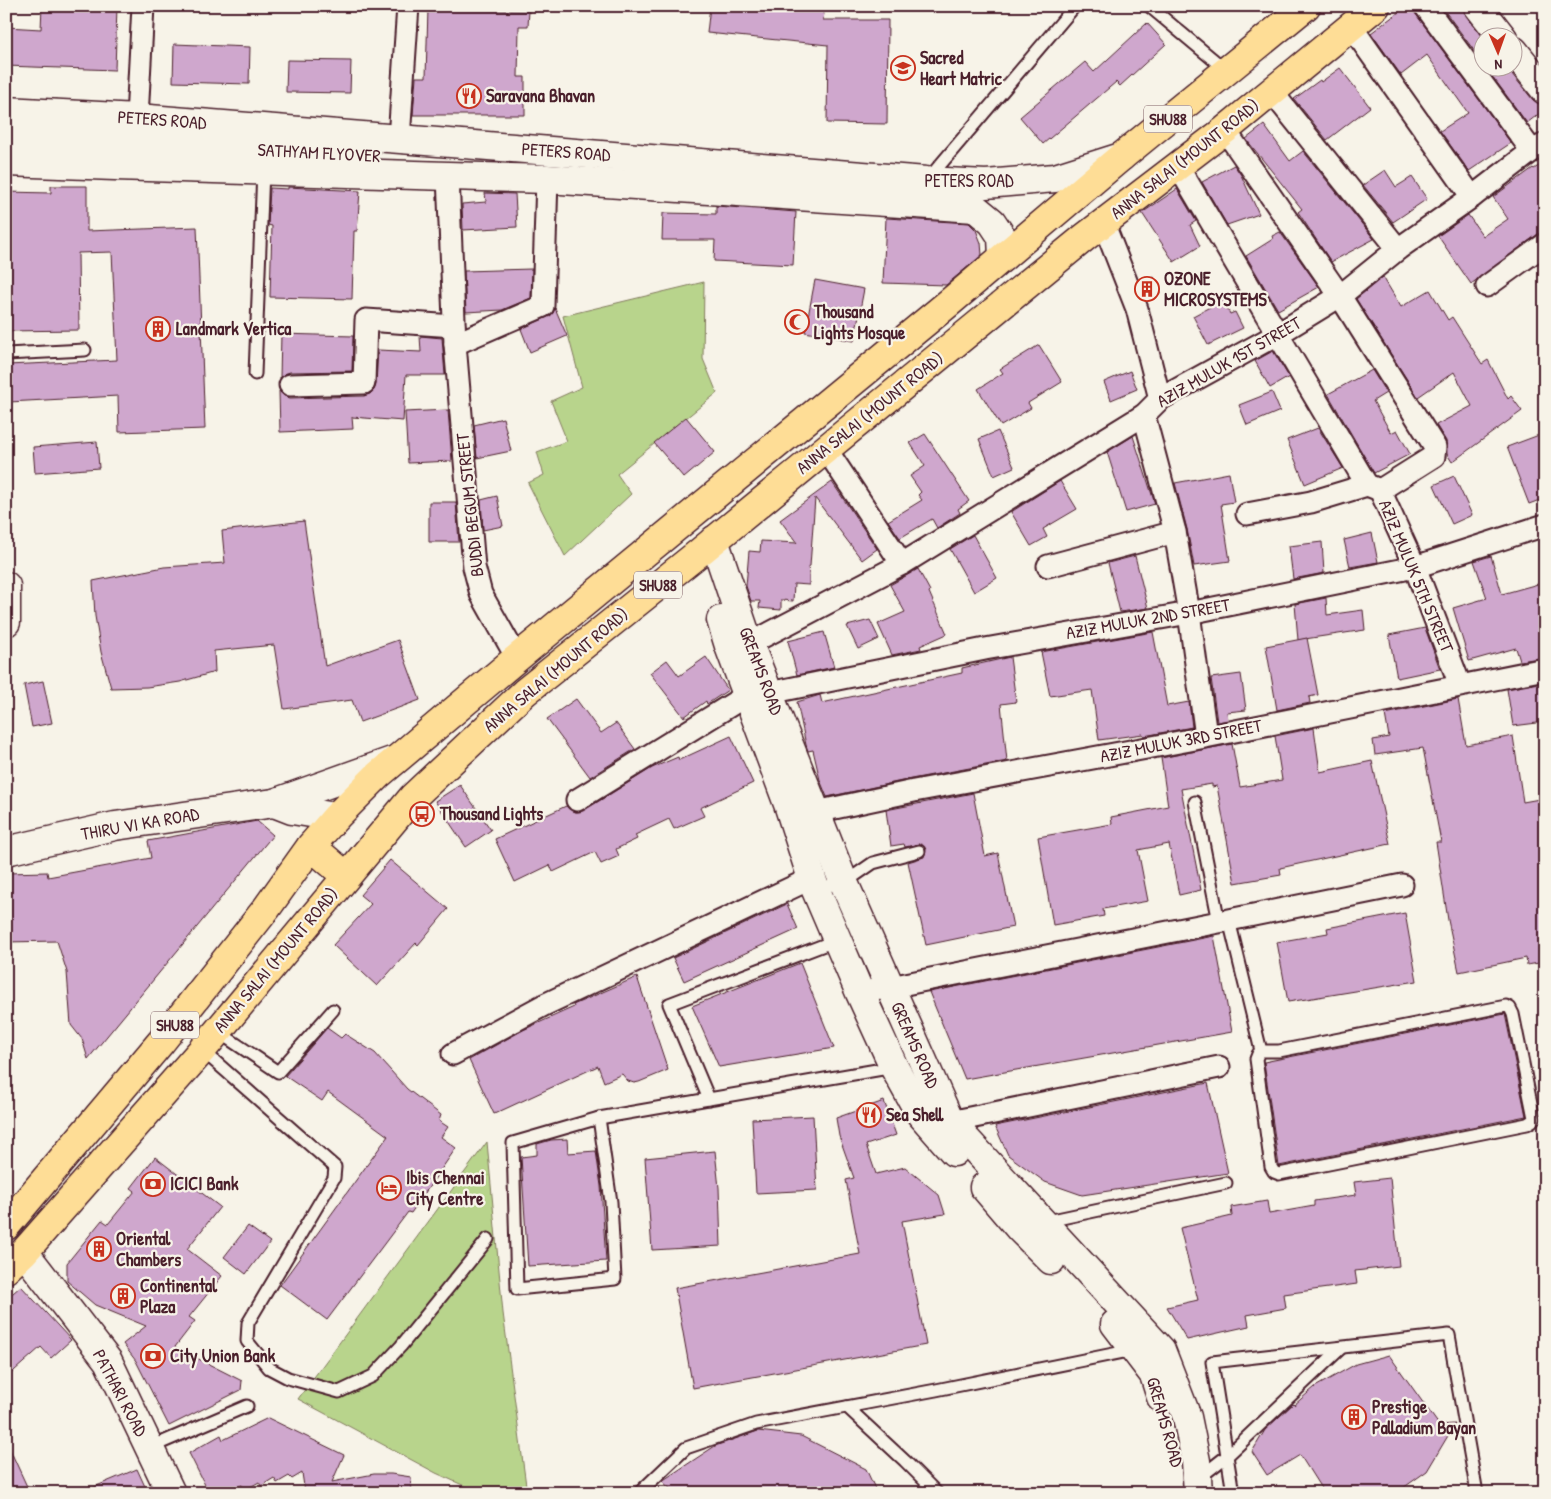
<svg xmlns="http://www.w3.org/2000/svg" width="1551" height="1499" font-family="'Patrick Hand',sans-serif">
	<rect width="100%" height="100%" fill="#f7f3e8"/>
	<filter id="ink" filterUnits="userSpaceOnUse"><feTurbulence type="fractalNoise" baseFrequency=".02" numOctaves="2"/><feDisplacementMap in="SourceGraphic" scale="10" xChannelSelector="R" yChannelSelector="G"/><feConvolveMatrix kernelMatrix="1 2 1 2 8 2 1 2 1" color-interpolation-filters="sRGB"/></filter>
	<g filter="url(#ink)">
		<g fill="#b8d48c" stroke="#817a5c">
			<polygon points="704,282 703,359 717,393 617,474 631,494 565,556 528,483 544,475 537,452 567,441 551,401 582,387 563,316"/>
			<polygon points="487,1142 503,1313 527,1493 480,1493 436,1473 298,1399"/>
		</g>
		<g fill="#cfa7cd" stroke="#4a1f2b">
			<polygon points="42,6 117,6 115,70 6,66 6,27 41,29"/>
			<polygon points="710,6 825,6 823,20 888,20 887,124 827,123 828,45 707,33"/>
			<polygon points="1407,6 1413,6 1415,13 1511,143 1469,171 1440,131 1468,113 1427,55 1401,75 1371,33"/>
			<polygon points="1441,6 1463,6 1466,16 1484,38 1484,64"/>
			<polygon points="428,9 529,11 528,26 519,26 518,77 525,77 525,115 413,115 416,77 426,77"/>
			<polygon points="1147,23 1166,44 1120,86 1116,82 1043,144 1020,117 1085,62 1094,72"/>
			<polygon points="174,44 250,47 249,84 173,82"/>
			<polygon points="287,60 351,61 350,93 286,92"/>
			<polygon points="1340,68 1370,107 1327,140 1294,99 1320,80 1321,82"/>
			<polygon points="1486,68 1507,68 1533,100 1539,104 1545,105 1545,109 1527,123"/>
			<polygon points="1264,125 1290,161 1303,151 1374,239 1331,262 1298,212 1302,209 1246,139"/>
			<polygon points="1545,162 1545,232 1538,234 1471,284 1438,236 1468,215 1483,236 1508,219 1493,197 1533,168 1534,169"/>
			<polygon points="1234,165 1241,175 1259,214 1227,225 1202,182"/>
			<polygon points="1385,170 1396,187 1412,177 1427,199 1393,222 1363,185"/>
			<polygon points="51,186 87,186 87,231 197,227 205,429 119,432 118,396 9,402 7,365 117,360 112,252 78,253 79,330 6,331 6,192 51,193"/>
			<polygon points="288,187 360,191 357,231 354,231 352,299 270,297 272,226 268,225 270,188 288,189"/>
			<polygon points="1177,189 1196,221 1190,225 1200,246 1174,262 1142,213"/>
			<polygon points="485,193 515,194 517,227 463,230 462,204 486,202"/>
			<polygon points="716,206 796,212 793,265 714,261 715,240 662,240 663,213 716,214"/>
			<polygon points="886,218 969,223 976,230 981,243 982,255 946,285 883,283"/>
			<polygon points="1280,232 1319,287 1278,310 1246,256 1273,239 1272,236"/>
			<polygon points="532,269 531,298 502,310 466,312 464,271"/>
			<polygon points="1154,277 1160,293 1146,298 1140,283"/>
			<polygon points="1383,277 1401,307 1430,290 1448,320 1452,317 1482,364 1488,360 1508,399 1511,396 1522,411 1452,462 1447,454 1446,441 1436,425 1472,406 1454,372 1418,397 1356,299"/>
			<polygon points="815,280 864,289 854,341 805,332"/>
			<polygon points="1223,300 1230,314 1235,312 1243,328 1208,345 1193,316"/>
			<polygon points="555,308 567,336 530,352 521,329 548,317 553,313"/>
			<polygon points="281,334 353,336 352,371 290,372 284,374 280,378"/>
			<polygon points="420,336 442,338 445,375 406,375 403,421 352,417 353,429 280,432 279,391 284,396 290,398 364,396 370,394 374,390 376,384 378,350 421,352"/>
			<polygon points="1039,345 1062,382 1028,403 1031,408 1001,426 978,389 1003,373 1000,369"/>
			<polygon points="1273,351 1289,377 1270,388 1255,361"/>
			<polygon points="1372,370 1386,393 1373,401 1391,433 1397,430 1410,454 1374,473 1328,394"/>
			<polygon points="1130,371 1137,389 1111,400 1104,382"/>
			<polygon points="1272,392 1280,411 1247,425 1239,405"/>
			<polygon points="448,410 452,461 408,463 405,412"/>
			<polygon points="686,417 715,452 684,478 654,443"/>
			<polygon points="503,418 511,451 477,458 474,425"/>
			<polygon points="1318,428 1343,468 1305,484 1287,440"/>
			<polygon points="998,431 1014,467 994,476 979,439"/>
			<polygon points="925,434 969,501 958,509 960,513 937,528 932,519 900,538 888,521 922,500 918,495 921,492 910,476 925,466 910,443"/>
			<polygon points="1539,435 1545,449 1545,498 1529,504 1507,447"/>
			<polygon points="1133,436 1155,504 1126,512 1107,452"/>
			<polygon points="97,442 99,468 35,473 33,447"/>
			<polygon points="1229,473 1234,502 1221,504 1230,561 1194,566 1187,529 1175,483"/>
			<polygon points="1454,476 1472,515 1452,524 1434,485"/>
			<polygon points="1060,481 1077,509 1043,529 1047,537 1031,546 1011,512"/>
			<polygon points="832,482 877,549 862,560 815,498 810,566 808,567 809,574 809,585 794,584 793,601 781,600 781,610 759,608 760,601 751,601 746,586 749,551 760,552 761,541 797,543 780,520"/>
			<polygon points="497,496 503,526 483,530 481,500"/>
			<polygon points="429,502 456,502 459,542 429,542"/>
			<polygon points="304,521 325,666 398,640 420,700 360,722 352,700 284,709 274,645 214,651 215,672 180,682 147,687 111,688 101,652 95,616 93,581 164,567 225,563 222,531"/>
			<polygon points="1372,533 1378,562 1350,567 1344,540"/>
			<polygon points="973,535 997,578 974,592 950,549"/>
			<polygon points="1322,542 1324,573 1293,579 1289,546"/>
			<polygon points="1135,556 1148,608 1120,612 1108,563"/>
			<polygon points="1491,556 1502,594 1545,582 1545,657 1520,661 1516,648 1469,661 1453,608 1487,598 1474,561"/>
			<polygon points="918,569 930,591 929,592 947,634 920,646 921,649 892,655 878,624 905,612 890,585"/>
			<polygon points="1326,598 1327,615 1363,610 1365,630 1298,640 1295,604"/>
			<polygon points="870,620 879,639 858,649 847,626"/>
			<polygon points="1425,628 1440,669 1397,678 1389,635"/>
			<polygon points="824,632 834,667 797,675 788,641"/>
			<polygon points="1153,632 1167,706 1189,702 1192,727 1144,736 1143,734 1099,740 1092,690 1050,696 1041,652"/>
			<polygon points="1307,638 1318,695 1309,697 1310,703 1277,710 1266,646"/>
			<polygon points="706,657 728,690 707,704 706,701 684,717 650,673 667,660 679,676"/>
			<polygon points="1010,657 1016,702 1001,704 1007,761 911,779 827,797 820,780 813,750 808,751 806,745 797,702 820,695 822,703 962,673 962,668"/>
			<polygon points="1241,674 1246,710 1227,712 1228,720 1217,722 1211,678"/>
			<polygon points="43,681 52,723 32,727 24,685"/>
			<polygon points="1545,682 1545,722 1513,726 1507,689"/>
			<polygon points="576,699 601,733 616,723 635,749 590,777 547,719"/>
			<polygon points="1458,699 1466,745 1513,736 1523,802 1545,798 1545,962 1527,965 1526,958 1459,972 1448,920 1436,842 1441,842 1423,748 1375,755 1373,740 1389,737 1385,714"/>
			<polygon points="1314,728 1320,772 1372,761 1390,844 1280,868 1281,875 1235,883 1217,786 1212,787 1212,784 1181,789 1201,890 1179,895 1169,844 1138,850 1148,901 1103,909 1104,916 1053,925 1038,837 1112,824 1111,817 1168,806 1161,758 1232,744 1240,787 1282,780 1275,736"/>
			<polygon points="731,736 753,783 700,808 704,816 674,829 669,819 635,835 637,839 616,849 619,856 601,864 595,852 553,872 550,865 515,882 495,839 566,806 572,811 577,812 583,811 652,768 678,757 679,760"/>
			<polygon points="460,785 491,830 466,847 435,801"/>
			<polygon points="973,793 985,856 998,853 1013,927 926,945 908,862 924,857 926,849 920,844 905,847 904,844 891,846 886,810"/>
			<polygon points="257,821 273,835 88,1059 82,1039 71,1025 67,972 57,941 6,942 6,873 47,872 48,877 151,858 148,841"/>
			<polygon points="390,860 448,909 418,945 416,943 377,986 333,945 371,904 360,895"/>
			<polygon points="787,904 798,929 684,981 673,958"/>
			<polygon points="1405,913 1417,981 1288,1002 1277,942 1328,933 1327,928"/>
			<polygon points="1214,936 1232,1032 965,1079 929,992"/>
			<polygon points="800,963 834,1048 719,1067 692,1006"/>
			<polygon points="637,977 668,1070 639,1082 634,1083 628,1081 622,1074 604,1082 598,1066 494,1114 469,1060 523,1030 574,1007 573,1005"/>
			<polygon points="1505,1014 1526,1116 1279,1166 1264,1062"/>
			<polygon points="327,1028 341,1038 345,1034 375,1053 407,1089 441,1115 439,1121 448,1127 441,1137 456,1148 411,1213 408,1212 327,1320 280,1285 388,1136 328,1092 322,1101 285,1076"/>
			<polygon points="1208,1083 1228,1173 1082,1195 1045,1182 1008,1155 995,1126"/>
			<polygon points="884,1101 896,1135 866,1145 876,1174 905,1167 939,1195 945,1214 902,1221 926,1345 693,1388 675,1288 860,1254 846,1180 854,1178 839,1136 836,1118"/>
			<polygon points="813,1116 817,1190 756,1193 752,1119"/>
			<polygon points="567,1139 568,1153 596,1151 601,1186 606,1261 528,1266 521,1157 537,1155 537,1144 551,1140"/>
			<polygon points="715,1151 719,1188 721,1246 652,1250 645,1158"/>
			<polygon points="155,1157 220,1207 187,1249 222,1276 189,1317 195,1321 175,1347 242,1381 241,1390 169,1426 136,1361 123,1344 146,1326 95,1305 67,1281 67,1263 102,1220 108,1224 135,1191 131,1188"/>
			<polygon points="1390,1178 1399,1266 1355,1271 1357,1284 1284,1294 1286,1308 1247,1315 1249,1326 1187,1340 1167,1307 1198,1300 1180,1228 1232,1216 1231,1207 1267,1201 1269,1214 1314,1206 1314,1201 1356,1195 1354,1182"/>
			<polygon points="248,1226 270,1242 246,1274 224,1257"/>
			<polygon points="21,1286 71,1340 51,1358 41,1347 6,1378 6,1299"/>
			<polygon points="1389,1355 1439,1425 1455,1424 1427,1471 1396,1493 1324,1493 1300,1455 1267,1475 1252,1452 1265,1430 1293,1404 1294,1405 1315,1387 1356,1364"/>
			<polygon points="268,1418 344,1455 332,1482 374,1474 391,1474 411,1477 412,1493 305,1493 302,1473 292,1479 289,1476 277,1483 274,1478 261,1486 259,1482 245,1490 242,1485 225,1493 209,1493 189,1453 221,1435 223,1440"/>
			<polygon points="758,1431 801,1436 866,1469 877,1493 675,1493 662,1481 715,1446"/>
			<polygon points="6,1441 30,1493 6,1493"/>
			<polygon points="137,1469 148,1493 80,1493"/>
		</g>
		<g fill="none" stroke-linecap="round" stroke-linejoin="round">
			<defs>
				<g id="lane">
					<polyline points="1149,6 1227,71"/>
					<polyline points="929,178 1075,6"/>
					<polyline points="6,354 85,350"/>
					<polyline points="255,374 263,170"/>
					<polyline points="1195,802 1219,922"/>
					<polyline points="815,888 844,883 873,863 919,851"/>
					<polyline points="1229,920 1261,1051 1279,1051 1506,1006 1510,1008 1513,1014 1534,1118 1532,1121 1527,1124 1279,1174 1274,1172 1271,1167 1256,1059 1258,1054 1261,1051"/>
					<polyline points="217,1031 278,1072 333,1010"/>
					<polyline points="202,1050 335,1167 334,1178 248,1323 247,1341 269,1368 288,1378 339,1392 373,1376 401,1346 488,1239"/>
					<polyline points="709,1099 669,1004 837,940"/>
					<polygon points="599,1118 611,1202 615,1279 517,1289 513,1143"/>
					<polyline points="599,1118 894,1067"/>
					<polyline points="1043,1222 1226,1183"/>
					<polyline points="847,1407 905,1461 937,1493"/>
					<polyline points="149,1448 247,1406"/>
					<polyline points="1199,1478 1227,1456 1341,1348"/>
					<polyline points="639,1493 686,1448 756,1424 936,1390 1133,1350"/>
					<polyline points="1233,1493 1212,1362 1449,1335 1477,1493"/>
				</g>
				<g id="street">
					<polyline points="1425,6 1532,151"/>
					<polyline points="1351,26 1472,197"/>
					<polyline points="1272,92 1398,249"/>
					<polyline points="137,118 143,6"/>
					<polyline points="1225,130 1340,296 1435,447 1434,456 1380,490"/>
					<polyline points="399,139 408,6"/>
					<polyline points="1178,166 1367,485 1380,490 1415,567 1460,685"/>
					<polyline points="448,176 455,344 474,567 481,594 517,658"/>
					<polyline points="1103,222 1137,309 1160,399"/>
					<polyline points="1487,286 1545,244"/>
					<polyline points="455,344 543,306 547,179"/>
					<polyline points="290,385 364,383 366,320 454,326"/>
					<polyline points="1144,415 1175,532 1189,613 1206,736"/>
					<polyline points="826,449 902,564"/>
					<polyline points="1247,514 1311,502 1367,485"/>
					<polyline points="1048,566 1175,532"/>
					<polyline points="749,644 902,564 1144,415 1160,399 1278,334 1340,296 1398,249 1472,197 1532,151 1545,144"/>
					<polyline points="577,800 747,695 769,693 985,649 1189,613 1415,567 1545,525"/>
					<polyline points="816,812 914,791 1190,740 1545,669"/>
					<polyline points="860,993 1229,920 1402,885"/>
					<polyline points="453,1054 544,1005 812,878"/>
					<polyline points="950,1122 1219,1067"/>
				</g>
				<g id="secondary">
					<polyline points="1478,6 1503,38"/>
					<polyline points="1514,51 1545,90"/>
					<polyline points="6,111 137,118 926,181 986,184 1055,178 1121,157"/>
					<polyline points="6,135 362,155"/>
					<polyline points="6,162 115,166 547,179 975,208 992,222 1002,237 1003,257"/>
					<polyline points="714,540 749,644 844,883 950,1122 1161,1350 1187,1417 1196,1461 1198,1493"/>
					<polyline points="6,586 6,622"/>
					<polyline points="721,620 729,646 788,804 815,888 860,993 894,1067 919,1112 954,1152"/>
					<polyline points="274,803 292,810 336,817"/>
					<polyline points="6,851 115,826 274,803 392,761"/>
					<polyline points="984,1187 1019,1228 1051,1260"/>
					<polyline points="24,1252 108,1361 171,1493"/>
					<polyline points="1115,1324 1154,1375 1161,1397"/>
				</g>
				<g id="primary">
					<polyline points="311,846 346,876"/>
					<polyline points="6,1226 161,1042 266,909 311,846 336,817 378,775 517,658 950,302 1121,157 1306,6"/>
					<polyline points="6,1269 24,1252 202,1050 413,797 525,692 700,552 1085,237 1225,130 1376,6"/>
				</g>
			</defs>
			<use href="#lane" stroke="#4a1f2b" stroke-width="15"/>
			<use href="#street" stroke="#4a1f2b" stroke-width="25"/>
			<use href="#secondary" stroke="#4a1f2b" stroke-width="31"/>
			<use href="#primary" stroke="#4a1f2b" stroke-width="31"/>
			<use href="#lane" stroke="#f7f3e8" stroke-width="11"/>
			<use href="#street" stroke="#f7f3e8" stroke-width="21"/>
			<use href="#secondary" stroke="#f7f3e8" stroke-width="28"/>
			<use href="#primary" stroke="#fedd96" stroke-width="28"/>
		</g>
	</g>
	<defs>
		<symbol id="school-ring" viewBox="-11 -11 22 22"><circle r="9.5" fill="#f7f3e8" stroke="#c8321e" stroke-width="1.5"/><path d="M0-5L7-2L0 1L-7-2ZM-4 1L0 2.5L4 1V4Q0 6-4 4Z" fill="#c8321e"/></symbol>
		<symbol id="restaurant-ring" viewBox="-11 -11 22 22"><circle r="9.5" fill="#f7f3e8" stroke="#c8321e" stroke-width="1.5"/><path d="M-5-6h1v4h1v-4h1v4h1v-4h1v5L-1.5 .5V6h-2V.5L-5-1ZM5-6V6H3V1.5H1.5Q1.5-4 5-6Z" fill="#c8321e"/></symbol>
		<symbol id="building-ring" viewBox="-11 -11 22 22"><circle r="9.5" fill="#f7f3e8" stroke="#c8321e" stroke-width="1.5"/><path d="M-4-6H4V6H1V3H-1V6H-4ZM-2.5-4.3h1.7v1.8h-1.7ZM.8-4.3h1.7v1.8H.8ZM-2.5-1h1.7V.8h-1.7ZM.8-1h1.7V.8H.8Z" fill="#c8321e"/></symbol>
		<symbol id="mosque-ring" viewBox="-11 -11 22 22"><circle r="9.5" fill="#f7f3e8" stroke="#c8321e" stroke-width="1.5"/><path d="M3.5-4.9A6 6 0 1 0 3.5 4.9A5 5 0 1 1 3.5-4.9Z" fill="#c8321e"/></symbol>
		<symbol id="bus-ring" viewBox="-11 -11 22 22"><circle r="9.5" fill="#f7f3e8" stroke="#c8321e" stroke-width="1.5"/><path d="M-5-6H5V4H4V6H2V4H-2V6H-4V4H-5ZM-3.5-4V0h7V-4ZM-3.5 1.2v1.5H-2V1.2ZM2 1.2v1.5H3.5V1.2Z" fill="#c8321e"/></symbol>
		<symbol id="bank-ring" viewBox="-11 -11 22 22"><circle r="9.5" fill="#f7f3e8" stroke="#c8321e" stroke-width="1.5"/><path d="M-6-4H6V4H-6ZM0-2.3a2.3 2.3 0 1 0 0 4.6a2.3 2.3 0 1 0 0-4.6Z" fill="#c8321e"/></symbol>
		<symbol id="hotel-ring" viewBox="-11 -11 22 22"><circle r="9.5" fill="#f7f3e8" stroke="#c8321e" stroke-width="1.5"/><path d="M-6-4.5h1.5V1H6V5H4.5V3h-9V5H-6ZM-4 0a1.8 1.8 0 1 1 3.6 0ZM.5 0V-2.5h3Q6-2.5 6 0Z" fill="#c8321e"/></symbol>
	</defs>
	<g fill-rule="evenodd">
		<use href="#school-ring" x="889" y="54" width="28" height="28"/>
		<use href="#restaurant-ring" x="455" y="82" width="28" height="28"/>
		<use href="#building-ring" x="1133" y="275" width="28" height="28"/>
		<use href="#mosque-ring" x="783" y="308" width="28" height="28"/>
		<use href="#building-ring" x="144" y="315" width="28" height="28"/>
		<use href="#bus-ring" x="408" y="800" width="28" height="28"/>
		<use href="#restaurant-ring" x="855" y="1101" width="28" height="28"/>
		<use href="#bank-ring" x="139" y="1170" width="28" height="28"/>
		<use href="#hotel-ring" x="375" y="1174" width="28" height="28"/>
		<use href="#building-ring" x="85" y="1235" width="28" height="28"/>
		<use href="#building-ring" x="109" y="1282" width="28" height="28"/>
		<use href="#bank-ring" x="139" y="1342" width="28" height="28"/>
		<use href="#building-ring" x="1340" y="1403" width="28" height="28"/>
	</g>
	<g text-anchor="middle" stroke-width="4.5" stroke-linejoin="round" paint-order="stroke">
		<g fill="#f7f3e8" stroke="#7e5f64" stroke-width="1">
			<rect x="1144" y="105.5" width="48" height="27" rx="4"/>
			<rect x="634" y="571.5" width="48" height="27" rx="4"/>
			<rect x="151" y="1011.5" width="48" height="27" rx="4"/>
		</g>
		<g font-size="16" font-weight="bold" fill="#4a1f2b">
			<text x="1168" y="125">SHU88</text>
			<text x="658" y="591">SHU88</text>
			<text x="175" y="1031">SHU88</text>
		</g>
		<g font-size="18" font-weight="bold" fill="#4a1f2b" stroke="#f7f3e8" text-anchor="start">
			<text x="920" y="64">Sacred<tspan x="920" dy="21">Heart Matric</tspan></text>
			<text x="486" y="102">Saravana Bhavan</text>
			<text x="1164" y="285">OZONE<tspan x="1164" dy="21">MICROSYSTEMS</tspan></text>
			<text x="814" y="318">Thousand<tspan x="814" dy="21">Lights Mosque</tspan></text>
			<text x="176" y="335">Landmark Vertica</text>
			<text x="440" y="820">Thousand Lights</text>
			<text x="886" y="1121">Sea Shell</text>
			<text x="406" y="1184">Ibis Chennai<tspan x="406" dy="21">City Centre</tspan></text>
			<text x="170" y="1190">ICICI Bank</text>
			<text x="116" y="1245">Oriental<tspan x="116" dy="21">Chambers</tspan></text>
			<text x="140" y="1292">Continental<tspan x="140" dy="21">Plaza</tspan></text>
			<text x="170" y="1362">City Union Bank</text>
			<text x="1372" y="1413">Prestige<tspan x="1372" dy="21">Palladium Bayan</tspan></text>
		</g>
		<g font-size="18" fill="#4a1f2b" stroke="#f7f3e8">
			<text transform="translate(162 120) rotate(4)" y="6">PETERS ROAD</text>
			<text transform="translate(566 152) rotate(4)" y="6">PETERS ROAD</text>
			<text transform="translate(319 153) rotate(3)" y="6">SATHYAM FLYOVER</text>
			<text transform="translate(1185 159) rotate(-38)" y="6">ANNA SALAI (MOUNT ROAD)</text>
			<text x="969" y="187">PETERS ROAD</text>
			<text transform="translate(1229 362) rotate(-30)" y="6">AZIZ MULUK 1ST STREET</text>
			<text transform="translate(870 413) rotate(-39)" y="6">ANNA SALAI (MOUNT ROAD)</text>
			<text transform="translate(470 505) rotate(-96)" y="6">BUDDI BEGUM STREET</text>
			<text transform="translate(1416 576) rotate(67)" y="6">AZIZ MULUK 5TH STREET</text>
			<text transform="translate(1148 619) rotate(-10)" y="6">AZIZ MULUK 2ND STREET</text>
			<text transform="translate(556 670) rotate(-40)" y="6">ANNA SALAI (MOUNT ROAD)</text>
			<text transform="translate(761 671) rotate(69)" y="6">GREAMS ROAD</text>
			<text transform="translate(1181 741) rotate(-11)" y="6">AZIZ MULUK 3RD STREET</text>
			<text transform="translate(140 824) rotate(-10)" y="6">THIRU VI KA ROAD</text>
			<text transform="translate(276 960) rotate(-50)" y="6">ANNA SALAI (MOUNT ROAD)</text>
			<text transform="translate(915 1045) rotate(66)" y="6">GREAMS ROAD</text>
			<text transform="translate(120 1393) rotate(62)" y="6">PATHARI ROAD</text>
			<text transform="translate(1165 1422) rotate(74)" y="6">GREAMS ROAD</text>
		</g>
	</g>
	<rect width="1551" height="1499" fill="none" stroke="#f7f3e8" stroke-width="25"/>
	<rect x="12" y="12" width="1526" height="1474" fill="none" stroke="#4a1f2b" stroke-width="2" filter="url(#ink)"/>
	<g transform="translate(1498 52) rotate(178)"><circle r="24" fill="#f7f3e8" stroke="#b29e9c"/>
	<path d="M0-4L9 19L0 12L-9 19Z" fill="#c8321e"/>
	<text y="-8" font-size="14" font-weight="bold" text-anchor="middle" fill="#4a1f2b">N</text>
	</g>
</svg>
